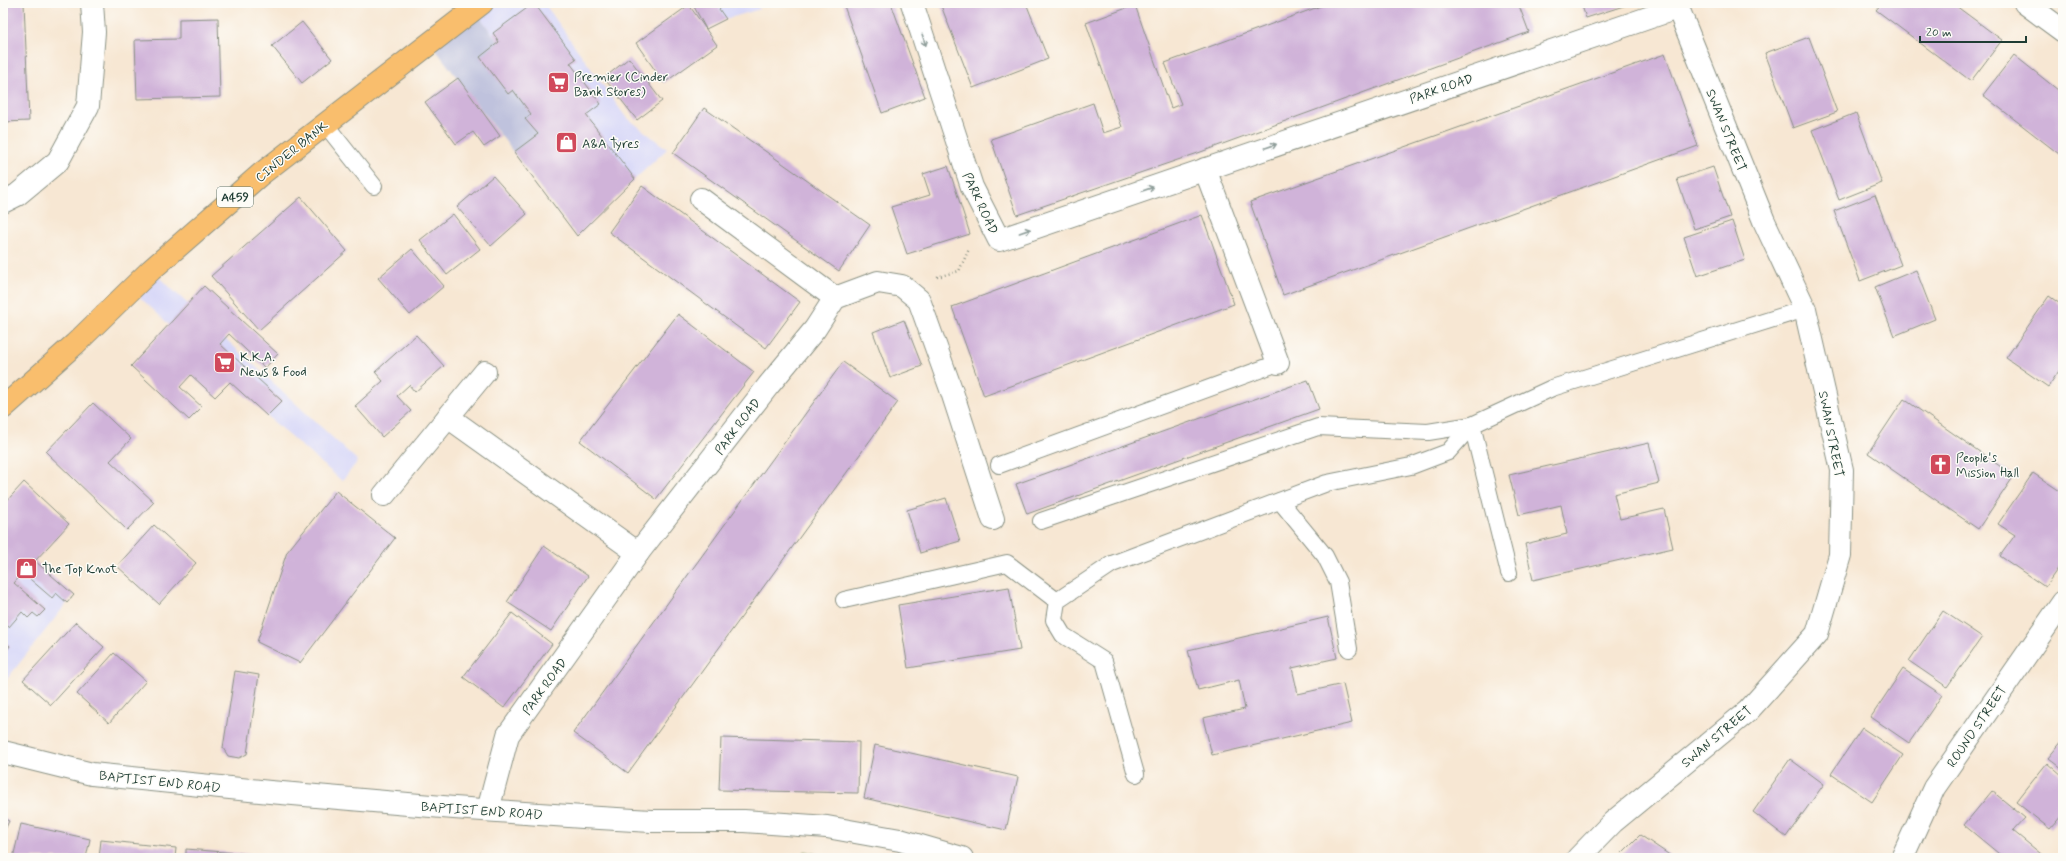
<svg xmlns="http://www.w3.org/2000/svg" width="2066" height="861" font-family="Mynerve,sans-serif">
	<rect width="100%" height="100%" fill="#fdfcf7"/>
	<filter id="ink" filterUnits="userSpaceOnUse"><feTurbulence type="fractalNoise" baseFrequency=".025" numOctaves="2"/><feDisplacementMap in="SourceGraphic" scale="8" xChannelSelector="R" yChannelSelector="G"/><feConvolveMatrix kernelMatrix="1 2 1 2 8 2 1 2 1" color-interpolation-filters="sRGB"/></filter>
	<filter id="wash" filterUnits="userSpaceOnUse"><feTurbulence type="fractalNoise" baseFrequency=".012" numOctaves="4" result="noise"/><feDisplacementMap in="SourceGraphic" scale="16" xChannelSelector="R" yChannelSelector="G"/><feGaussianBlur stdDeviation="0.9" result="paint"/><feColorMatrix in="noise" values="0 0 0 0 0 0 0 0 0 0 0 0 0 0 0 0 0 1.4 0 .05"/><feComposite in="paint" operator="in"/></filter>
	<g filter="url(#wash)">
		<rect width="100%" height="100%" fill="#f7e7d3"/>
		<g fill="#d7d7f8">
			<polygon points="482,3 544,3 625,116 667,149 635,179 565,131 474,9"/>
			<polygon points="692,3 755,3 760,9 726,19 706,29"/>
			<polygon points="151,270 358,461 342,481 267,416 131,289"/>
			<polygon points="3,533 67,603 3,684"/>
		</g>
		<polygon fill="#bfc2dd" points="474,9 564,131 586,115 635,179 577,236 430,42"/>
		<polygon fill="#bace71" stroke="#6c8652" points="805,851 830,858 800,858"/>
		<g id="blocks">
			<g fill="#d0b3d9">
				<polygon points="3,3 24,3 29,121 3,122"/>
				<polygon points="534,3 576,59 570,63 601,104 586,115 635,179 577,236 514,152 538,134 525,119 531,114 513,90 508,94 480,57 499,42 493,33"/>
				<polygon points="692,3 720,3 722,6 719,9 726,19 706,29"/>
				<polygon points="843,3 891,3 925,97 882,113"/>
				<polygon points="940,3 1026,3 1048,59 973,88"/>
				<polygon points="1329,3 1518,3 1529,32 1198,153 1017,215 991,139 1093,103 1103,133 1122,127 1086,23 1135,5 1171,108 1181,104 1165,63"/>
				<polygon points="1581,3 1633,3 1586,18"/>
				<polygon points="1882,3 1952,3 2002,40 1971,81 1876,10"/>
				<polygon points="689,5 717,45 664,83 636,43"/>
				<polygon points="218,18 220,97 137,99 135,40 179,39 179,19"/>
				<polygon points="302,22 332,59 302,83 272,46"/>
				<polygon points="1809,37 1837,112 1793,128 1765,53"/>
				<polygon points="1665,54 1698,146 1283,295 1250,202"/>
				<polygon points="2014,55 2063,94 2063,149 2059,154 1983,95"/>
				<polygon points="629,58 662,101 637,120 604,78"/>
				<polygon points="458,78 500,136 484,147 473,132 456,144 425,102"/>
				<polygon points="704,108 870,225 839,271 673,153"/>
				<polygon points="1856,113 1882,183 1839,200 1812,130"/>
				<polygon points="948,166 970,234 907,254 891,207 930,195 923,174"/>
				<polygon points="1713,167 1730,217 1694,229 1677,179"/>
				<polygon points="493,176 527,214 491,246 457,207"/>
				<polygon points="642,186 800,302 766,348 609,232"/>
				<polygon points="1875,195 1901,265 1860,281 1834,211"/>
				<polygon points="301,197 347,251 259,330 211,276"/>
				<polygon points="453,214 480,249 447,275 420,240"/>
				<polygon points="1202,215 1234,304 984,396 952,307"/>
				<polygon points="1732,221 1745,260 1697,276 1684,237"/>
				<polygon points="412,249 444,286 410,315 378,278"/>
				<polygon points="1916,270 1935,319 1894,336 1875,287"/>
				<polygon points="204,286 278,354 265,368 229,334 220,344 282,401 267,416 230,382 215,397 191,375 180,387 202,407 189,420 131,366"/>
				<polygon points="2049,296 2063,306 2063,365 2048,387 2006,358"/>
				<polygon points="678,314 754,372 656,499 580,441"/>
				<polygon points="904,320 922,366 890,378 873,332"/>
				<polygon points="416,335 444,366 415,392 409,385 397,396 411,411 382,437 355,406 383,381 375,372"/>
				<polygon points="843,362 898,402 628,773 573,733"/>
				<polygon points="1308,380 1319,409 1027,514 1016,484"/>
				<polygon points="1904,399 2014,476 1978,529 1868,453"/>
				<polygon points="93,403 131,439 110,461 154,502 127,530 46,452"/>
				<polygon points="1649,443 1659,483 1614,494 1620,519 1664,509 1673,548 1533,580 1525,544 1567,534 1561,505 1519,515 1509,475"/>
				<polygon points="2033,473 2063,493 2063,561 2045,587 2000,556 2015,535 1998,524"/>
				<polygon points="24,482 69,524 35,561 74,595 67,603 56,593 52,598 23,573 14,583 45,610 38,617 33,613 28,618 22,612 9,627 3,623 3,505"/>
				<polygon points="336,491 395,538 300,663 257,642 287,552"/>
				<polygon points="946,498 960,541 920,553 907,510"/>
				<polygon points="154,525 196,563 159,604 117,566"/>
				<polygon points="544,546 588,576 551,631 507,602"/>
				<polygon points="1009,587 1020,650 908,668 898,605"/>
				<polygon points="1943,611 1982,637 1947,687 1909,661"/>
				<polygon points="512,613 552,644 504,708 463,677"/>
				<polygon points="1328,617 1337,658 1292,668 1298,694 1343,684 1352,723 1212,755 1203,718 1245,709 1239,680 1198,690 1188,650"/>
				<polygon points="76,622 104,647 51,705 23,680"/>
				<polygon points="3,640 10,646 3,655"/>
				<polygon points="114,653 146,681 109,723 77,694"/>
				<polygon points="1903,669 1942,695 1909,743 1871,717"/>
				<polygon points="235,671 259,675 247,754 239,758 228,756 223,748"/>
				<polygon points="1862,728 1903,755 1872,802 1831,774"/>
				<polygon points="721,738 859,742 858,793 719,790"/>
				<polygon points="2063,740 2063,770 2048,758"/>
				<polygon points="875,745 1018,777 1006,830 864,798"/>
				<polygon points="1790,759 1824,784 1786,837 1753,812"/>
				<polygon points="2047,763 2063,777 2063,814 2050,829 2016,802"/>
				<polygon points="1992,791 2025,818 2013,831 2046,858 2004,858 1964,825"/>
				<polygon points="3,818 9,821 3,834"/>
				<polygon points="21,824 90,839 86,858 13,858"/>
				<polygon points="1640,835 1674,858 1617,858"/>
				<polygon points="101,840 176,848 175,858 99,858"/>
				<polygon points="186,849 262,855 261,858 186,858"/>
			</g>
		</g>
	</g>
	<g filter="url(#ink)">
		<use href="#blocks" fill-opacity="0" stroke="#8b9284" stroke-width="1"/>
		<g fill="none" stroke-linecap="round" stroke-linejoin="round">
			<defs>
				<g id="service">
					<polyline points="325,124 374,186"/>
					<polyline points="999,465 1278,363"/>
					<polyline points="1280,501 1325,556 1338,582 1349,649"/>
					<polyline points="1041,521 1318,427 1428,432 1472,425 1509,573"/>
					<polyline points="844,600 1007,563 1057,601"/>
					<polyline points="1136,774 1104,661 1063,635 1054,620 1057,601 1112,564 1327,483 1411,466 1448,452 1472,425 1552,388 1805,309"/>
				</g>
				<g id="minor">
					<polyline points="912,3 972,187 999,240 1677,8"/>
					<polyline points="2025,3 2063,31"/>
					<polyline points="1205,169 1278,363"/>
					<polyline points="701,199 835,298"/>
					<polyline points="3,202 17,195 58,161 88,106 94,32 92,3"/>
					<polyline points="448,417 638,553"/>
					<polyline points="384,495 485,372"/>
					<polyline points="488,810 508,735 638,553 768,386 815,329 835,298 878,282 902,286 919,300 952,392 993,519"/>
					<polyline points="1578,858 1613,822 1748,711 1817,634 1840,555 1842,470 1805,309 1764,221 1676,3"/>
					<polyline points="1902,858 1934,788 2063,602"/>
				</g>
				<polyline id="tertiary" points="3,752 92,774 270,792 454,808 583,817 651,821 744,821 827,827 900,840 962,858"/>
				<polyline id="primary" points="3,408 75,344 151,270 261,174 482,3"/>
			</defs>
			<use href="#service" stroke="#8b9284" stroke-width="18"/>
			<use href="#minor" stroke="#8b9284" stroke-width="24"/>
			<use href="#tertiary" stroke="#8b9284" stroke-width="24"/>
			<use href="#primary" stroke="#8b9284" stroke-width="24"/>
			<polyline stroke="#8b9284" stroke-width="2.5" stroke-dasharray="1 3" stroke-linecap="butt" points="937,277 959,271 969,249"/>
			<use href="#service" stroke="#fff" stroke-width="16"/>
			<use href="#minor" stroke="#fff" stroke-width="22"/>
			<use href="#tertiary" stroke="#fff" stroke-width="22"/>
			<use href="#primary" stroke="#f9be6d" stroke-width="22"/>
		</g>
		<defs><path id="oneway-shaft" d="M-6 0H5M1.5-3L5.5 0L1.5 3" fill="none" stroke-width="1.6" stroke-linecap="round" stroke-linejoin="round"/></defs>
		<g stroke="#8f9e9a">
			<use href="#oneway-shaft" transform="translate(924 40) rotate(72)"/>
			<use href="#oneway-shaft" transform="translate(1271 146) rotate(-19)"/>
			<use href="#oneway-shaft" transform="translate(1148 189) rotate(-19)"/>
			<use href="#oneway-shaft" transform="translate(1025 231) rotate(-19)"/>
		</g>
	</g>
	<defs>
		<symbol id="supermarket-square" viewBox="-11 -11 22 22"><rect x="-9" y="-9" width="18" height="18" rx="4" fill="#d1495b" stroke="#fdfcf7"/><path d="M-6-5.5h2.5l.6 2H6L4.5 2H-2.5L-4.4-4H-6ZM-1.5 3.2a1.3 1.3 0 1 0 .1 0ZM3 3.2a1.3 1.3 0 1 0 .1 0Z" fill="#fff"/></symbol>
		<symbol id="shop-square" viewBox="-11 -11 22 22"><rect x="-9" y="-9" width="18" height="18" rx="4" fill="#d1495b" stroke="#fdfcf7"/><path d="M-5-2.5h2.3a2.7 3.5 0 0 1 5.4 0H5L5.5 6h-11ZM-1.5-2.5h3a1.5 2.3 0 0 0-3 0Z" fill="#fff"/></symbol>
		<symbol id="church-square" viewBox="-11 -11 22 22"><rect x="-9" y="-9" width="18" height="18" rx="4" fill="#d1495b" stroke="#fdfcf7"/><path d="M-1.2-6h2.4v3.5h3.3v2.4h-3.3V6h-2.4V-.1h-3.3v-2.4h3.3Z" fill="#fff"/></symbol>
	</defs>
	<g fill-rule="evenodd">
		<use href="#supermarket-square" x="546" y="70" width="25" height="25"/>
		<use href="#shop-square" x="554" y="130" width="25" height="25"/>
		<use href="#supermarket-square" x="212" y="350" width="25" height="25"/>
		<use href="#church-square" x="1928" y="452" width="25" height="25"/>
		<use href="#shop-square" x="14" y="556" width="25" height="25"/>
	</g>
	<g text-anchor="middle" stroke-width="3" stroke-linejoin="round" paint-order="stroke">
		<rect fill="#fdfcf7" stroke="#62766e" stroke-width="1" x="217" y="187" width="36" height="20" rx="3"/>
		<g font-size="12" font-weight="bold" fill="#1f3d34">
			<text x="235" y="201">A459</text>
		</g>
		<g font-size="13" fill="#1f3d34" stroke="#fdfcf7" text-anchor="start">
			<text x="574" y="81">Premier (Cinder<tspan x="574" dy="15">Bank Stores)</tspan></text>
			<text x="582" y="148">A&amp;A Tyres</text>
			<text x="240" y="361">K.K.A.<tspan x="240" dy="15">News &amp; Food</tspan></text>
			<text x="1956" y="462">People's<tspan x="1956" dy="15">Mission Hall</tspan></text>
			<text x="42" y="573">The Top Knot</text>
		</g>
		<g font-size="13" fill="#1f3d34" stroke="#fdfcf7">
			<text transform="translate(1441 88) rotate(-19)" y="5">PARK ROAD</text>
			<text transform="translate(1727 130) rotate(68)" y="5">SWAN STREET</text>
			<text transform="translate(291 151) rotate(-39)" y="5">CINDER BANK</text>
			<text transform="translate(981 203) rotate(65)" y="5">PARK ROAD</text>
			<text transform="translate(737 426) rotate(-53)" y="5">PARK ROAD</text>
			<text transform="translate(1832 434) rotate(79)" y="5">SWAN STREET</text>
			<text transform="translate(544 686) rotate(-54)" y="5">PARK ROAD</text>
			<text transform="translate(1976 726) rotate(-56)" y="5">ROUND STREET</text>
			<text transform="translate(1716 736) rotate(-40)" y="5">SWAN STREET</text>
			<text transform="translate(160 781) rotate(6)" y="5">BAPTIST END ROAD</text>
			<text transform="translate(482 810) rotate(4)" y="5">BAPTIST END ROAD</text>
		</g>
	</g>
	<rect width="2066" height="861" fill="none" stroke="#fdfcf7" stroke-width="16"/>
	<path d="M1920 36v6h106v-6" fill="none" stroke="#1f3d34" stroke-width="2"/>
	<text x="1926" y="36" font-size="12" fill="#1f3d34" stroke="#fdfcf7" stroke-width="3" paint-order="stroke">20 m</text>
</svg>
